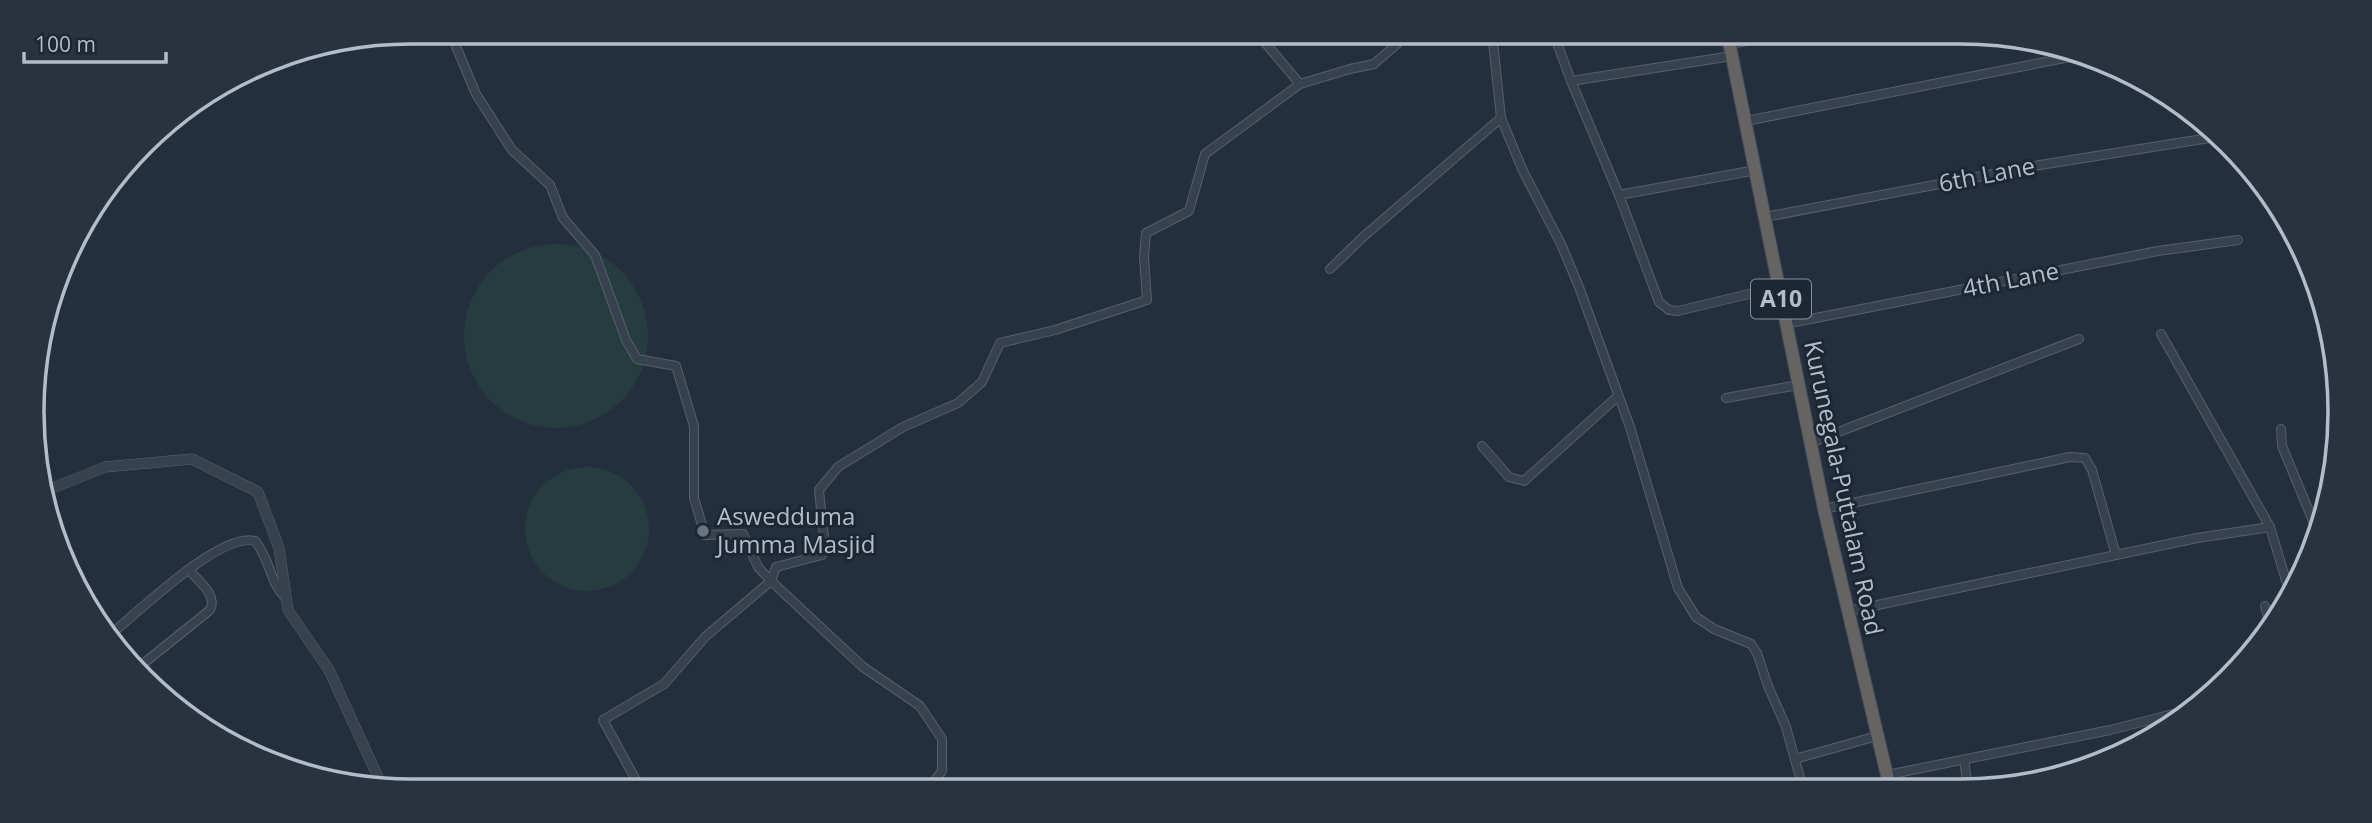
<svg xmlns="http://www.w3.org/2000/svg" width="2372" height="823" font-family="'Open Sans',sans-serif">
	<rect width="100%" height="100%" fill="#242f3e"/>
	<g fill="#263c3f">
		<circle cx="556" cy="336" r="92"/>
		<circle cx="587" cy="529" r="62"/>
	</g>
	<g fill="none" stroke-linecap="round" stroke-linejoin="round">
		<defs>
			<g id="minor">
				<polyline points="450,32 476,94 512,150 550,185 563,218 595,255 626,340 637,359 676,366 694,426 694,498 705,535 743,534 758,567 771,581 863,667 920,706 942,739 942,771 928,790"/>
				<polyline points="1256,32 1300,84 1350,69 1374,64 1398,43 1406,32"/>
				<polyline points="1492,32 1501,118 1523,171 1561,244 1579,287 1630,427 1678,588 1696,617 1714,629 1751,644 1757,653 1768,686 1786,727 1803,789"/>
				<polyline points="1553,32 1571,81 1619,195 1659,302 1669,310 1678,311 1778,287"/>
				<polyline points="1729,45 1784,32"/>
				<polyline points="1571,81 1732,56"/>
				<polyline points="1746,121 2080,55"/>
				<polyline points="1619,195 1756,170"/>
				<polyline points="1765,217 2040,165 2209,138"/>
				<polyline points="1330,269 1363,237 1501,118"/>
				<polyline points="1785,324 2158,251 2238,240"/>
				<polyline points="2161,334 2270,527 2291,597"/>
				<polyline points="1726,398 1798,385"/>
				<polyline points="2281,429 2282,446 2318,533"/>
				<polyline points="1810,443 2079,339"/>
				<polyline points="1482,446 1509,477 1524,481 1617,397"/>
				<polyline points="1824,509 2070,457 2085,458 2092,470 2116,555"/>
				<polyline points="2265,606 2270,625"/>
				<polyline points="1849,611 2197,538 2270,527"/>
				<path d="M109,636C137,613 221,531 255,541C270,558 269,582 286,598"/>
				<path d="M139,667L210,610C218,595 198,581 189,570"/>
				<polyline points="1795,759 1877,736"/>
				<polyline points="1964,760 1968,788"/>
				<polyline points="1887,775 2110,730 2193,709"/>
				<polyline points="642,791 603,720 664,684 706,636 771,581 776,567 822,555 825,547 819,490 838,467 903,427 958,403 982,382 1000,343 1055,330 1147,300 1144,257 1146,233 1189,211 1205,154 1300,84"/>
			</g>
			<polyline id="tertiary" points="43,492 105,467 192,459 258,492 279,548 288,610 329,670 383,788"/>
			<polyline id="trunk" points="1727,32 1824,509 1890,788"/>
		</defs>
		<use href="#minor" stroke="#565f6c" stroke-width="10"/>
		<use href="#tertiary" stroke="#565f6c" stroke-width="11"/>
		<use href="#trunk" stroke="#434c59" stroke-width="14"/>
		<use href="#minor" stroke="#38414e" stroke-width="8"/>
		<use href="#tertiary" stroke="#38414e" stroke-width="10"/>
		<use href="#trunk" stroke="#656462" stroke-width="12"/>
	</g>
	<circle fill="#6b7280" stroke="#1d2633" stroke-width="2.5" cx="703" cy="531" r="7"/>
	<g text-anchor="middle" stroke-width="6" stroke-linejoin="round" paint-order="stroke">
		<rect fill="#1d2633" stroke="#878f9c" stroke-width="2" x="1751" y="279.5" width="60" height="39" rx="5"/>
		<g font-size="23" font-weight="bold" fill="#b4bcc9">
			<text x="1781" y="307">A10</text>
		</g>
		<g font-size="24" fill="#b4bcc9" stroke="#1d2633">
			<text transform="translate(1987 175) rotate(-11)" y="8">6th Lane</text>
			<text transform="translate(2011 280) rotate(-11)" y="8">4th Lane</text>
			<text transform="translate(1843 488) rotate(78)" y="8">Kurunegala-Puttalam Road</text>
		</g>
		<g font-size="24" fill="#b4bcc9" stroke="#1d2633" text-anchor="start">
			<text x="717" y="525">Aswedduma<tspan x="717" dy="28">Jumma Masjid</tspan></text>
		</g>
	</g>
	<path d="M0 0H2372V823H0ZM411 44H1961A367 367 0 0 1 2328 411V412A367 367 0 0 1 1961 779H411A367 367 0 0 1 44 412V411A367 367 0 0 1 411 44Z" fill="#29323f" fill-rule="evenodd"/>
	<path fill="none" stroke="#b4bcc9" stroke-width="3.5" d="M411 44H1961A367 367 0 0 1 2328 411V412A367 367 0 0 1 1961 779H411A367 367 0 0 1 44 412V411A367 367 0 0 1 411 44Z"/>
	<path d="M24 52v10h142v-10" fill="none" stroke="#b4bcc9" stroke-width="3.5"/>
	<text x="35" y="52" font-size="21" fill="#b4bcc9" stroke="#1d2633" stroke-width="5" paint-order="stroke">100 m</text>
</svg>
